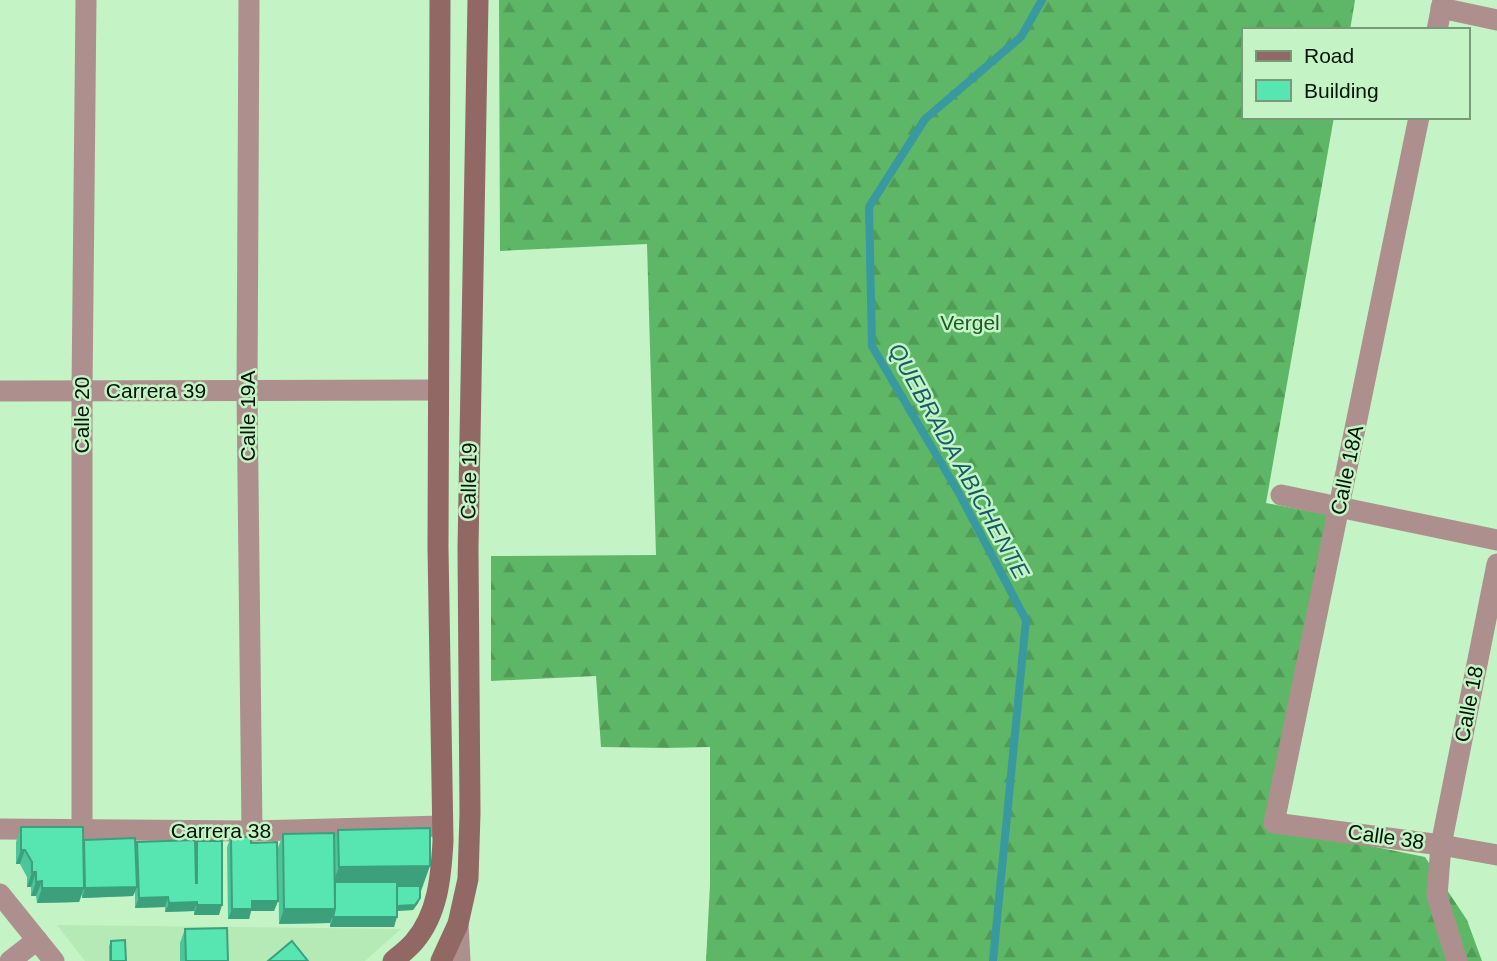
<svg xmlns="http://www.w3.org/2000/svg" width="1497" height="961" font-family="Helvetica,sans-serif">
	<defs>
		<pattern id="forest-firs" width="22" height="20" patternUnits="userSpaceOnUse" patternTransform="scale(1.75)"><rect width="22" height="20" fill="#5eb766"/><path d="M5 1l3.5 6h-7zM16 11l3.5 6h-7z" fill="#509c57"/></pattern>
	</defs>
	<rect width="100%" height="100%" fill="#c4f3c5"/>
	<polygon fill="#b5eab6" points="57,925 401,929 365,961 85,961"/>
	<polygon fill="url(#forest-firs)" points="499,0 1355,0 1350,30 1243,30 1243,117 1334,117 1266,503 1330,515 1268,825 1425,857 1467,920 1482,961 706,961 710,885 710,747 666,748 601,747 596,676 491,681 491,556 656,555 647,244 500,251"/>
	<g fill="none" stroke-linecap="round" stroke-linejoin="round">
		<polyline stroke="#389aa0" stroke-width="8" points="993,961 1026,620 960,495 872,346 869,207 925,119 1021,37 1042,0"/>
		<g stroke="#ad908d" stroke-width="21">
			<polyline points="249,0 247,391 252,831"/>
			<polyline points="1441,8 1497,20"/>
			<polyline points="1437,30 1443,0"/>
			<polyline points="1419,117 1274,823 1441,845 1497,855"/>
			<polyline points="0,391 438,390"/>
			<polyline points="1281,495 1497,540"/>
			<polyline points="0,829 252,831 442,826"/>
			<polyline points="82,830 82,391 86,0"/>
			<polyline points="0,894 54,961"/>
			<polyline points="458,924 460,961"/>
			<polyline points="10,961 37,940"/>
			<polyline points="1457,961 1437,896 1441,845 1497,564"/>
		</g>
		<g stroke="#916864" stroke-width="21">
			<path d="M393,961C400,955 408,949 414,942C438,914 441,877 443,841L438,548L440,0"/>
			<polyline points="441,961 458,924 468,879 470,813 468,548 478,0"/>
		</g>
	</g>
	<g fill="#4bc599">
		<polygon points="21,827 83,840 136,846 137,842 195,847 197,841 219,915 194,915 194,911 165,912 165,907 135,908 135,892 133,896 82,898 82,894 79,902 37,903 36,896 31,896 31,887 27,887 27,877 20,864 16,864 16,842"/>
		<polygon points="338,830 421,891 420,891 420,898 418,903 413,910 397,911 394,927 330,927 330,923 279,924 278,848 283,834 334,840"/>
		<polygon points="231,837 251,843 278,901 274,911 251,911 249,919 228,919 227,847"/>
		<polygon points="185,929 228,961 180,961 180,943"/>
		<polygon points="111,941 126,961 109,961 109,946"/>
	</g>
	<g fill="#3da07d">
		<polygon points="21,850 25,850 20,864 16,864"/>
		<polygon points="430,866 421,891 395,891 333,882 339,867"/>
		<polygon points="32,872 36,872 31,887 27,887"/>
		<polygon points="42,881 36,896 31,896 36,882"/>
		<polygon points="137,887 133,896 82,898 85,888"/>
		<polygon points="42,888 84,888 79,902 37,903"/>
		<polygon points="168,897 165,907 135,908 139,898"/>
		<polygon points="420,898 418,903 413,910 394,911 396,906"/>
		<polygon points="252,901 278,901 274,911 251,911 249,919 228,919 232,909"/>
		<polygon points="197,902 194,911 165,912 169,903"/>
		<polygon points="197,905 222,905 219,915 194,915"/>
		<polygon points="284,909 335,909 330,923 279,924"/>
		<polygon points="333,917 397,917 394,927 330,927"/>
	</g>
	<g fill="#57e5b2" stroke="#3da07d" stroke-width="2">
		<polygon points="21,827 83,827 84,888 42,888 42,881 36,882 36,872 32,872 32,862 25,850 21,850"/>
		<polygon points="430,828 430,866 339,867 338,830"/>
		<polygon points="334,833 335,909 284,909 283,834"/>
		<polygon points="231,837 251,837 251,843 277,842 278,901 252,901 252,909 232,909"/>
		<polygon points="135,838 137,887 85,888 84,840"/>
		<polygon points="195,840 196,883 197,883 197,841 222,841 222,905 197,905 197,902 169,903 168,897 139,898 137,842"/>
		<polygon points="335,882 397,882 397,917 333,917 335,909"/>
		<polygon points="397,886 420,886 420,898 415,905 397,906"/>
		<polygon points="227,928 228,961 186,961 185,929"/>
		<polygon points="125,940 126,961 111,961 111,941"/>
		<polygon points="292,941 308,961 268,961"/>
	</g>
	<g text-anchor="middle" stroke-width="5" stroke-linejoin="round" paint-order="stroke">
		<g font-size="21" fill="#1c5924" stroke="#c4f3c5">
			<text x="970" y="330">Vergel</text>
		</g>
		<g font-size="21" fill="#041405" stroke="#c4f3c5">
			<text x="156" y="398">Carrera 39</text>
			<text transform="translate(82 415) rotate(-90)" y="7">Calle 20</text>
			<text transform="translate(248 416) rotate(-90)" y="7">Calle 19A</text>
			<text transform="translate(1347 470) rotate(-78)" y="7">Calle 18A</text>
			<text transform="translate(469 481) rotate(-89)" y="7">Calle 19</text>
			<text transform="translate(1469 704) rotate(-79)" y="7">Calle 18</text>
			<text x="221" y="838">Carrera 38</text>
			<text transform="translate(1386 837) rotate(8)" y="7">Calle 38</text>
		</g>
		<g font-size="23" font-style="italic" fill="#135e66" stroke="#c4f3c5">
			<text transform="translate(959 461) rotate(61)" y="8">QUEBRADA ABICHENTE</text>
		</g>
	</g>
	<rect x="1242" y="28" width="228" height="91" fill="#c4f3c5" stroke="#779a78" stroke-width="2"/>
	<rect x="1256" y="51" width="35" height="10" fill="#916864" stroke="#779a78" stroke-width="2"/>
	<text x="1304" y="63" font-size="21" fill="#041405">Road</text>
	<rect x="1256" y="80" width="35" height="21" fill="#57e5b2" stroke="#779a78" stroke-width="2"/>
	<text x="1304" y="98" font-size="21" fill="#041405">Building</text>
</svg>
